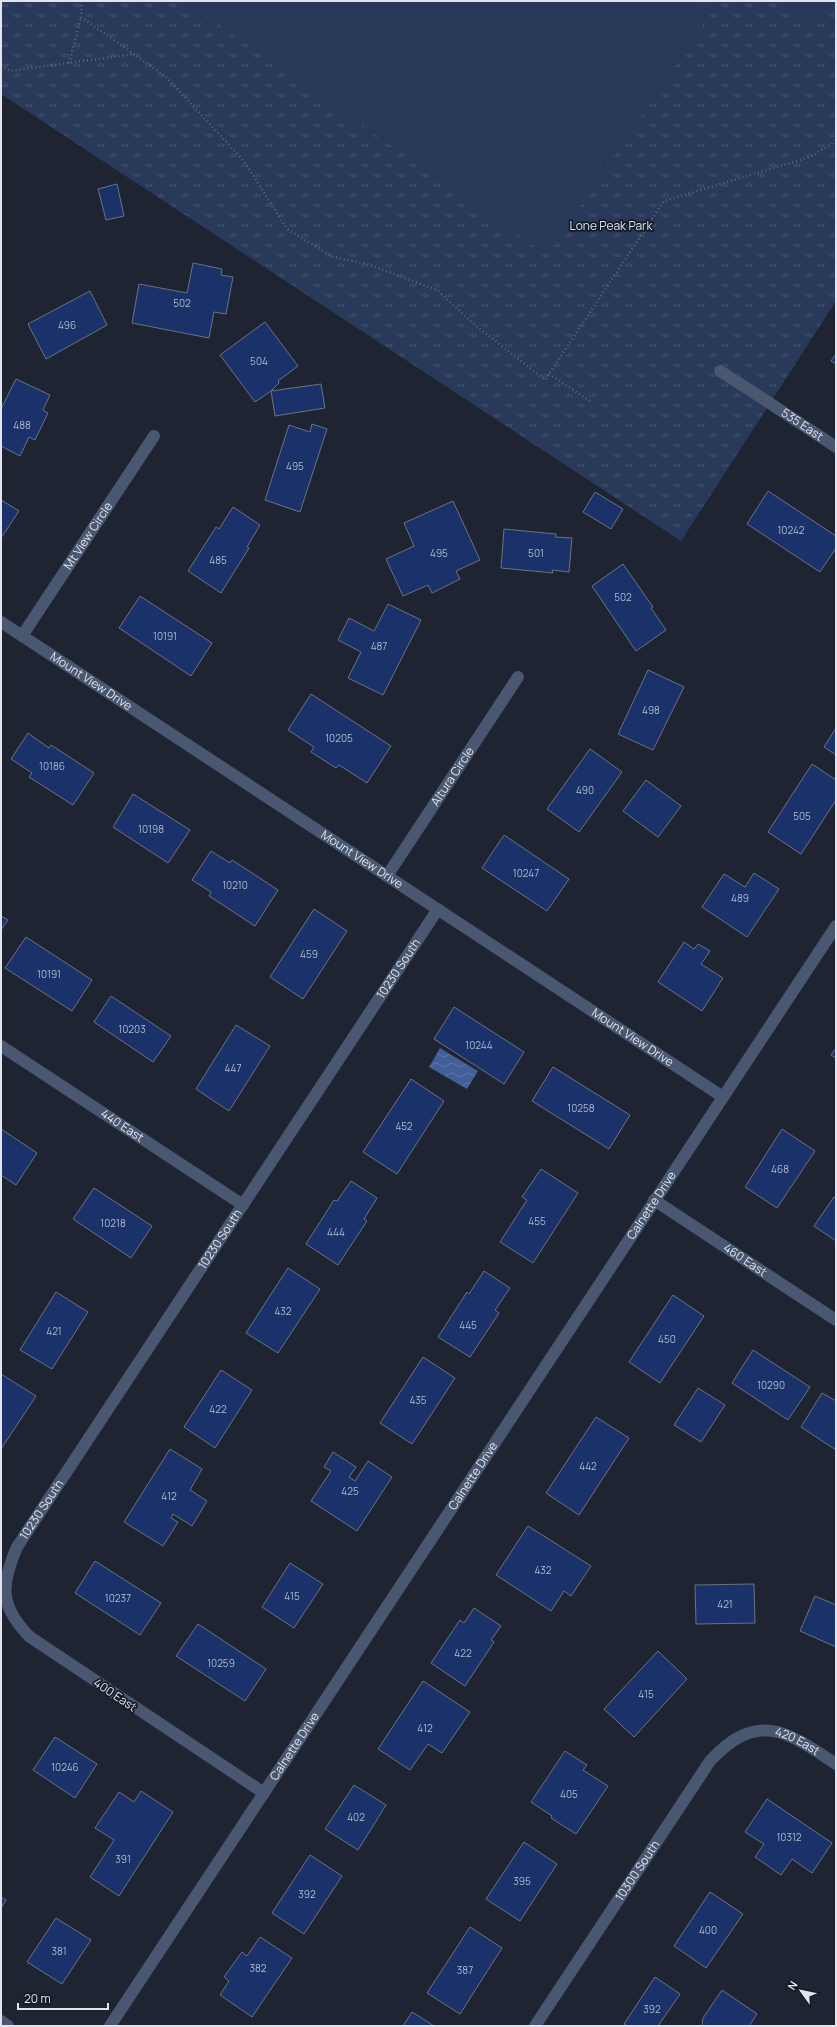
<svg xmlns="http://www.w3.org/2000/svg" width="837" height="2027" font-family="Manrope,sans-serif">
	<defs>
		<pattern id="grass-tufts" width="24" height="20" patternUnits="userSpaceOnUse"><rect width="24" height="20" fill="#293959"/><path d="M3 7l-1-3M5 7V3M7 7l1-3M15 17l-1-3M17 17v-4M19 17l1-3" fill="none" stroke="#485671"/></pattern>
		<pattern id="water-waves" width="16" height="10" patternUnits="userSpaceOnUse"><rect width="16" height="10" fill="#435f99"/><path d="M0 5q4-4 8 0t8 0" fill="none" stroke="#5e76a8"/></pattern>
	</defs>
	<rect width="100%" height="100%" fill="#1e2431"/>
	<polygon fill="url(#grass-tufts)" points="1,1 836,1 836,301 681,541 1,94"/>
	<g fill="#293959">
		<polygon points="186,1 698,1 712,11 547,255"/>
		<polygon points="781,1 832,1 814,26"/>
	</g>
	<polygon fill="url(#water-waves)" points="440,1048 478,1071 467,1089 429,1067"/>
	<g fill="#1a3269" stroke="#6b7382">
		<polygon points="117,184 124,216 106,220 98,189"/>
		<polygon points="193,263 222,269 221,275 233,277 226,314 214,312 209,338 132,323 139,284 187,293"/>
		<polygon points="90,291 107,325 46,359 28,324"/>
		<polygon points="265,322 298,366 278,381 279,383 271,391 255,402 220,355"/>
		<polygon points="836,354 836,364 831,361"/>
		<polygon points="16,379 50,395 43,410 48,413 35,440 29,437 20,456 1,446 1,409"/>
		<polygon points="321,384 325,408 275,416 271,391"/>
		<polygon points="312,424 327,429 300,512 265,500 289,425 310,432"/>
		<polygon points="768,491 836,536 836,548 820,572 747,524"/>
		<polygon points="595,492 623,509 611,529 583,512"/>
		<polygon points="1,500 19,511 1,538"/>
		<polygon points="453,501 480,560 456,571 460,579 432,593 428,585 403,596 386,559 414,546 404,523"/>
		<polygon points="233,507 260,525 247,547 249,548 221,593 188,571 216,527 219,529"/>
		<polygon points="504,529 556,534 555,537 572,538 569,572 552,570 553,573 501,568"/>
		<polygon points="623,564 653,607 651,608 666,630 636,651 592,586"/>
		<polygon points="140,596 212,643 191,676 119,628"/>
		<polygon points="388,604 421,620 383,695 348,678 361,652 338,640 349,618 374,631"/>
		<polygon points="648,670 684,687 653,750 618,734"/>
		<polygon points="311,694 391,746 367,783 339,765 336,768 311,752 314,747 288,730"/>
		<polygon points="836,728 836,755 824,747"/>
		<polygon points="28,733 49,748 51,745 94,773 73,805 29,777 32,773 11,759"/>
		<polygon points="590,749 622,772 579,832 547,809"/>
		<polygon points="812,764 836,780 836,800 801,854 768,832"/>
		<polygon points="646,780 681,806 658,837 623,811"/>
		<polygon points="133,794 190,830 168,863 113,827"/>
		<polygon points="504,835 569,879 547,911 482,868"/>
		<polygon points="211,851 230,863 232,860 278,890 255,926 209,896 211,892 192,880"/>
		<polygon points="754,873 779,889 747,937 702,907 724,874 745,887"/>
		<polygon points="314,909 347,931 303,999 270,977"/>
		<polygon points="1,916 8,920 1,930"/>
		<polygon points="26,937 92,980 72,1011 5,968"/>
		<polygon points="684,942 694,949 698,944 710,951 701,964 723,978 702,1011 658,982"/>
		<polygon points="111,996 171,1036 153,1062 94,1022"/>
		<polygon points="454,1007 524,1052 504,1084 434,1039"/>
		<polygon points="236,1025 270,1046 229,1111 196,1089"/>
		<polygon points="836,1048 836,1058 831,1055"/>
		<polygon points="553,1067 630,1115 609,1149 532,1101"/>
		<polygon points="411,1079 444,1101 397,1174 363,1152"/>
		<polygon points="1,1129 37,1153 16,1185 1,1175"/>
		<polygon points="782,1129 815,1151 777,1208 745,1187"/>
		<polygon points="541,1169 578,1193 533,1263 500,1242 527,1200 522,1197"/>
		<polygon points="351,1181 377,1198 364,1219 367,1221 338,1265 306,1244 334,1200 337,1201"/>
		<polygon points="94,1188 152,1226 131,1258 73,1219"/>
		<polygon points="834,1197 836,1199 836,1241 814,1226"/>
		<polygon points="288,1268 320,1289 278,1353 246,1333"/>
		<polygon points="484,1271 510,1288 495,1310 499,1313 470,1357 438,1337 467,1292 469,1294"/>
		<polygon points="56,1292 88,1312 52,1369 20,1350"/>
		<polygon points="673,1295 704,1316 660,1383 629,1362"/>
		<polygon points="753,1350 810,1387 788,1420 732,1383"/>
		<polygon points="423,1357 455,1378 412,1444 380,1423"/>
		<polygon points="221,1370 252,1390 215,1448 184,1427"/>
		<polygon points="1,1374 36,1396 1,1449"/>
		<polygon points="698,1388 725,1405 701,1442 674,1425"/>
		<polygon points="822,1393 836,1401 836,1450 801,1427"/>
		<polygon points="596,1417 629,1438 579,1515 546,1493"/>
		<polygon points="170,1449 202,1469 190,1490 207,1501 192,1526 173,1514 171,1518 178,1522 163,1546 124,1522"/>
		<polygon points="333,1452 356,1467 349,1477 355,1481 368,1461 392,1477 357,1531 311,1501 331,1471 324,1467"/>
		<polygon points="528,1526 591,1566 571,1596 564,1591 551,1611 496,1575"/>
		<polygon points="95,1561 161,1603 140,1635 75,1593"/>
		<polygon points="290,1563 323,1584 294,1628 262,1607"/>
		<polygon points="754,1584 755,1623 696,1624 695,1585"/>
		<polygon points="815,1596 836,1605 836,1647 800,1631"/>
		<polygon points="474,1608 501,1626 491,1640 494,1642 465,1686 431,1663 460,1620 464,1623"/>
		<polygon points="198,1624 266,1669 245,1701 176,1656"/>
		<polygon points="658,1651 687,1679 634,1737 604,1709"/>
		<polygon points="423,1681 470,1712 442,1753 428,1744 410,1770 378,1749"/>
		<polygon points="55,1737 97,1764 75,1798 33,1770"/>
		<polygon points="565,1751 587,1765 583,1770 608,1786 576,1834 551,1818 552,1816 531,1802"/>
		<polygon points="354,1785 386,1805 358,1850 325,1829"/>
		<polygon points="141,1791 173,1812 119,1896 90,1877 114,1840 95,1828 119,1792 134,1802"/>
		<polygon points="767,1799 832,1843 812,1873 792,1859 781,1875 755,1857 764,1844 745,1832"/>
		<polygon points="524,1842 557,1864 520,1921 486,1899"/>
		<polygon points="310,1855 342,1876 304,1934 272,1913"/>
		<polygon points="710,1892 743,1914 706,1968 674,1946"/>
		<polygon points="1,1897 6,1900 1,1908"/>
		<polygon points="56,1918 91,1940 62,1984 27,1962"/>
		<polygon points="470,1927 502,1948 460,2014 427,1993"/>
		<polygon points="260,1937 292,1958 252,2017 220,1995 229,1981 224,1977 242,1952 247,1956"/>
		<polygon points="655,1977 680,1994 658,2026 627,2026 624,2024"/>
		<polygon points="722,1990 757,2014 749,2026 702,2026 703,2018"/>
		<polygon points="412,2012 434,2026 403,2026"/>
	</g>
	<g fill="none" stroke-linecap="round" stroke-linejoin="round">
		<g stroke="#606571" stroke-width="2.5" stroke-dasharray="1 3" stroke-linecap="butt">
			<polyline points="82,1 81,17 165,76 244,161 287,229 333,257 367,264 437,290 475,325 545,380 664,201 810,157 836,141"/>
			<polyline points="69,63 81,17"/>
			<polyline points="1,66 10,71 134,54"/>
			<polyline points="549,374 590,401"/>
		</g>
		<polyline stroke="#4a5770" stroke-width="12" points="720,371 768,402"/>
		<g stroke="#4a5770" stroke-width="12">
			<path id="s1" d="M768,402L836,447"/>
			<path id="s2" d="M1,622L723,1097"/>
			<path id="s3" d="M22,636L154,436"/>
			<path id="s4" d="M387,876L518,677"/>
			<path id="s5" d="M1,1046L243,1205"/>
			<path id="s6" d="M654,1200L836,1320"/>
			<path id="s7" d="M264,1793L30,1637C0,1607 0,1586 17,1547L438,909"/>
			<polyline points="1,2021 8,2026"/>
			<path id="s8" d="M110,2026L836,926"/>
			<path id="s9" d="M535,2026L710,1761C757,1710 787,1731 836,1764"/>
		</g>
	</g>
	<g text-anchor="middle" stroke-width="3.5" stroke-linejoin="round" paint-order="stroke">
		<g font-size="10" fill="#afb9cd">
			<text x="182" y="307">502</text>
			<text x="67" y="329">496</text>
			<text x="259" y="365">504</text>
			<text x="22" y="429">488</text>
			<text x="295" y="470">495</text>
			<text x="791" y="534">10242</text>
			<text x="439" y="557">495</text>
			<text x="536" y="557">501</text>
			<text x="218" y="564">485</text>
			<text x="623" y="601">502</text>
			<text x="165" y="640">10191</text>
			<text x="379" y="650">487</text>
			<text x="651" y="714">498</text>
			<text x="339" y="742">10205</text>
			<text x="52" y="770">10186</text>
			<text x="585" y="794">490</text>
			<text x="802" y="820">505</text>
			<text x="151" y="833">10198</text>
			<text x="526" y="877">10247</text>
			<text x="235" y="889">10210</text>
			<text x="740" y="902">489</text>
			<text x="309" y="958">459</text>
			<text x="49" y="978">10191</text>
			<text x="132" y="1033">10203</text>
			<text x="479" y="1049">10244</text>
			<text x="233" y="1072">447</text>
			<text x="581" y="1112">10258</text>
			<text x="404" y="1130">452</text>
			<text x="780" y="1173">468</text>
			<text x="537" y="1225">455</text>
			<text x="113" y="1227">10218</text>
			<text x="336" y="1236">444</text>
			<text x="283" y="1315">432</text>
			<text x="468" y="1329">445</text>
			<text x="54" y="1335">421</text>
			<text x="667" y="1343">450</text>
			<text x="771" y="1389">10290</text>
			<text x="418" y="1404">435</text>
			<text x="218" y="1413">422</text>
			<text x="588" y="1470">442</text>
			<text x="350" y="1495">425</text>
			<text x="169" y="1500">412</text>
			<text x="543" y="1574">432</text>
			<text x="292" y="1600">415</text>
			<text x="118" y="1602">10237</text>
			<text x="725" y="1608">421</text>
			<text x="463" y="1657">422</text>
			<text x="221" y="1667">10259</text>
			<text x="646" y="1698">415</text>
			<text x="425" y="1732">412</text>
			<text x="65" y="1771">10246</text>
			<text x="569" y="1798">405</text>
			<text x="356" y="1821">402</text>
			<text x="789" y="1841">10312</text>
			<text x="123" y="1863">391</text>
			<text x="522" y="1885">395</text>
			<text x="307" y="1898">392</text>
			<text x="708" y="1934">400</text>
			<text x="59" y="1955">381</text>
			<text x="258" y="1972">382</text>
			<text x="465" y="1974">387</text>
			<text x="652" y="2013">392</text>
		</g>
		<g font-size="12" fill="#dbe4f5" stroke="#141b27">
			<text x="611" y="230">Lone Peak Park</text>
		</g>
		<g font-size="12" fill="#e1e6ee" stroke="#141b27">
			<text dy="4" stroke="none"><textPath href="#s1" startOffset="41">535 East</textPath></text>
			<text dy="4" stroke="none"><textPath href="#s3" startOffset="120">Mt View Circle</textPath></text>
			<text dy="4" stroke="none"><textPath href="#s2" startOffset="108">Mount View Drive</textPath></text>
			<text dy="4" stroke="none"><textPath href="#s4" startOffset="119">Altura Circle</textPath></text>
			<text dy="4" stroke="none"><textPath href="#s2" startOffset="432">Mount View Drive</textPath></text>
			<text dy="4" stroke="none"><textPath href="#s7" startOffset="1073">10230 South</textPath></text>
			<text dy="4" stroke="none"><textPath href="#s2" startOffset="756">Mount View Drive</textPath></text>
			<text dy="4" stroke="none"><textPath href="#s5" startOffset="145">440 East</textPath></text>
			<text dy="4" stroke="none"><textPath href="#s8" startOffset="983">Calnette Drive</textPath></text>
			<text dy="4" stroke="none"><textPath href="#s7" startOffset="749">10230 South</textPath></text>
			<text dy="4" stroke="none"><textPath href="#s6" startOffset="109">460 East</textPath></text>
			<text dy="4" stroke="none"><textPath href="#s8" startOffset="659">Calnette Drive</textPath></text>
			<text dy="4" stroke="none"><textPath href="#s7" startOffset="425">10230 South</textPath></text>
			<text transform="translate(115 1695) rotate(34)" y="4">400 East</text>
			<text dy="4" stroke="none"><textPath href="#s9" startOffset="417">420 East</textPath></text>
			<text dy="4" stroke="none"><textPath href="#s8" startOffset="335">Calnette Drive</textPath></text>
			<text dy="4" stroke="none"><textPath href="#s9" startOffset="186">10300 South</textPath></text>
		</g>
	</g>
	<rect width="837" height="2027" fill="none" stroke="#e1e6ee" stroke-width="4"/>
	<g transform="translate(801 1991) rotate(303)" stroke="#141b27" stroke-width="3" paint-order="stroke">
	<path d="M0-3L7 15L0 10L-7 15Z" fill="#e1e6ee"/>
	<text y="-6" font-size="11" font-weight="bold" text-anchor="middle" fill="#e1e6ee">N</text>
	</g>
	<path d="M18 2003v6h90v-6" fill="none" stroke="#e1e6ee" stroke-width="2"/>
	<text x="24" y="2003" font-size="12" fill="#e1e6ee" stroke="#141b27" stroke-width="3" paint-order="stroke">20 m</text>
</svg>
